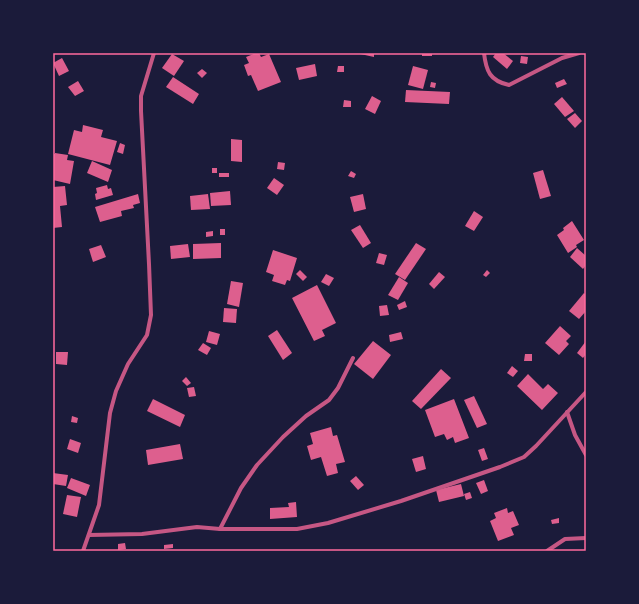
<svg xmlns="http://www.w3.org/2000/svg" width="639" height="604" font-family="Quicksand,sans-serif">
	<rect width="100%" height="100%" fill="#1b1b3a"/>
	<g fill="#dd5f8e">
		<polygon points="256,53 259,53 261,57 269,54 281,82 258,91 251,75 248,76 244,65 249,63 246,57"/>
		<polygon points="356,53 374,53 374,57"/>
		<rect x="422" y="53" width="10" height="3"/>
		<polygon points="496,53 503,53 513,61 507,69 493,57"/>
		<polygon points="172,54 184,61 174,76 162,68"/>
		<polygon points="521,56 528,57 527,64 520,63"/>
		<polygon points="62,58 69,71 59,76 53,63"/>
		<polygon points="315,64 317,76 299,80 296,68"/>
		<polygon points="338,66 344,66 344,72 337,72"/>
		<polygon points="413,66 428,70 423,89 408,85"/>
		<polygon points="202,69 207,73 202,78 197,73"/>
		<polygon points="173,77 199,94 193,104 166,87"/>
		<polygon points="564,79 567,84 557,88 555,83"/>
		<polygon points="78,81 84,91 75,96 68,87"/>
		<polygon points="431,82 436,83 435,88 430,87"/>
		<polygon points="406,90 450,92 449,104 405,102"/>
		<polygon points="372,96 381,101 375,114 365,109"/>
		<polygon points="562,97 574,111 565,117 554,104"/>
		<polygon points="344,100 351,101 351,107 343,107"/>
		<polygon points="575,113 582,121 575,128 567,119"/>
		<polygon points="83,125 103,130 101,137 117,141 110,165 68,154 74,130 82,132"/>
		<polygon points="231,139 242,140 242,162 231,161"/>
		<polygon points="120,143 125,145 123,154 117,152"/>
		<polygon points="55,153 68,155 67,160 74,161 70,184 53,180 53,154 55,154"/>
		<polygon points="92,161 112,170 108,182 87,173"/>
		<polygon points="278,162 285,163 284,170 277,169"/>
		<rect x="212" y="168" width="5" height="5"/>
		<polygon points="543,170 551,196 540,199 533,173"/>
		<polygon points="351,171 356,174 354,178 348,176"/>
		<rect x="219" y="173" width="10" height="4"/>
		<polygon points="274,178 284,185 277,195 267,188"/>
		<polygon points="107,185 108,189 111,188 113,195 96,200 95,194 97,193 96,188"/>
		<polygon points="65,186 67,205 60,206 62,227 53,228 53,187"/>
		<polygon points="230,191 231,205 211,206 210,193"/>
		<polygon points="138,194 140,203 133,205 134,208 121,211 122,216 100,222 95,207"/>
		<polygon points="208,194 210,209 191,210 190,196"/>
		<polygon points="363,194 366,209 354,212 350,197"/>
		<polygon points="474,211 483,217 474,231 465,226"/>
		<polygon points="572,221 584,240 576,245 577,247 568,253 557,235 564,230 563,228"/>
		<polygon points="360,225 371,243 363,248 351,230"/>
		<rect x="220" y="229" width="5" height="6"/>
		<polygon points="213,231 213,236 206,237 206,232"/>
		<polygon points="221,243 221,258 193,259 193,244"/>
		<polygon points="416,243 426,249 405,280 395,274"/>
		<polygon points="188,244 190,257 171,259 170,246"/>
		<polygon points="101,245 106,257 93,262 89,249"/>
		<polygon points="577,248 586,256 586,265 583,269 570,257"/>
		<polygon points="273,250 297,258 290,281 287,280 285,285 272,281 274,275 266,272"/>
		<polygon points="379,253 387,255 384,265 376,263"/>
		<polygon points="300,270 307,277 303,281 296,274"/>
		<polygon points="487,270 490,273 486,277 483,275"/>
		<polygon points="439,272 445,277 434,289 429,284"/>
		<polygon points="326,274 334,278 329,286 321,282"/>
		<polygon points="399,277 408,283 398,300 388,295"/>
		<polygon points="231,281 243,283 239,307 227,304"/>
		<polygon points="317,285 336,323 322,330 325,336 314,341 292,298"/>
		<polygon points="584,293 586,295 586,311 579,319 569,311"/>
		<polygon points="405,301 407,307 399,310 397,305"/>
		<polygon points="387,305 389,315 380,316 379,306"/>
		<polygon points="224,308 237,309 236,323 223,322"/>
		<polygon points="560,326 571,336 566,341 569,344 559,355 545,343"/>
		<polygon points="277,330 292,353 283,360 268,336"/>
		<polygon points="209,331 220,334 217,345 206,342"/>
		<polygon points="401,332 403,339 390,342 389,335"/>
		<polygon points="373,341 391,355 373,379 354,364"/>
		<polygon points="586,341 586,354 583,358 577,353"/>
		<polygon points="203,343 211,348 207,355 198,350"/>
		<polygon points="56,352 68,352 67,365 56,364"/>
		<polygon points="525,354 532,354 532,361 524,361"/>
		<polygon points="512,366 518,371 513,377 507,373"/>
		<polygon points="441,369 451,378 421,409 412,401"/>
		<polygon points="528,374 543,389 548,384 558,393 542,410 517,386"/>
		<polygon points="186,377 191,383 187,386 182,381"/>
		<polygon points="194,387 196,396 189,397 187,388"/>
		<polygon points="474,396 487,424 477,428 464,400"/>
		<polygon points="153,399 185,415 180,427 147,411"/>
		<polygon points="454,399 469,438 455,443 453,437 447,440 444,434 435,437 425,410"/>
		<polygon points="72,416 78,418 77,423 71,422"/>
		<polygon points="331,427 333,436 337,435 345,462 336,464 338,473 327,476 321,457 311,460 307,446 313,444 310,433"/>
		<polygon points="70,439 81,443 78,453 67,449"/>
		<polygon points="180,444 183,459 148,465 146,450"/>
		<polygon points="484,448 488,459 482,461 478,450"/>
		<polygon points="423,456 426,469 416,472 412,459"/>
		<polygon points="53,473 68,475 66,486 53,484"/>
		<polygon points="356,476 364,485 358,490 350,481"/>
		<polygon points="71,478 90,485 86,496 67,488"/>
		<polygon points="484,480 488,491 481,494 476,483"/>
		<polygon points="461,484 464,496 439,502 436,490"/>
		<polygon points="470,492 472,498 466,500 464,494"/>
		<polygon points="67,495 81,497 77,517 63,514"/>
		<polygon points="296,502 297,517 270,519 270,508 289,507 288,503"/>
		<polygon points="507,508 508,513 513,511 519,525 511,528 514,535 498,541 490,521 496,518 494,513"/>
		<polygon points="559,518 559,523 552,524 551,520"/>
		<polygon points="125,543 126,549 118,550 118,544"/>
		<polygon points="173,544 173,548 164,549 164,545"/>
	</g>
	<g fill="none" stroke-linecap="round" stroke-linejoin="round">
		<g stroke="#c65784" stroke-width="4">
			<path d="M484,53C486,71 490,81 509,85L562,58L579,53"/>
			<polyline points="567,412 575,435 586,455"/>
			<polyline points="220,529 241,488 257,465 283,437 306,416 329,400 338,388 353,358"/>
			<polyline points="89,535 142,534 197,527 220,529 297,529 328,523 401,501 500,467 524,457 536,446 586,392"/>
			<polyline points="83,551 99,505 110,413 116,391 128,364 147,335 151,315 149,264 141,111 141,96 154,53"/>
			<polyline points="547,551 565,539 586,538"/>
		</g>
	</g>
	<rect width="639" height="604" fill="none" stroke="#1b1b3a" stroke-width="108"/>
	<rect x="54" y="54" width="531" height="496" fill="none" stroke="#ff6b9d" stroke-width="1.5"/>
</svg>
